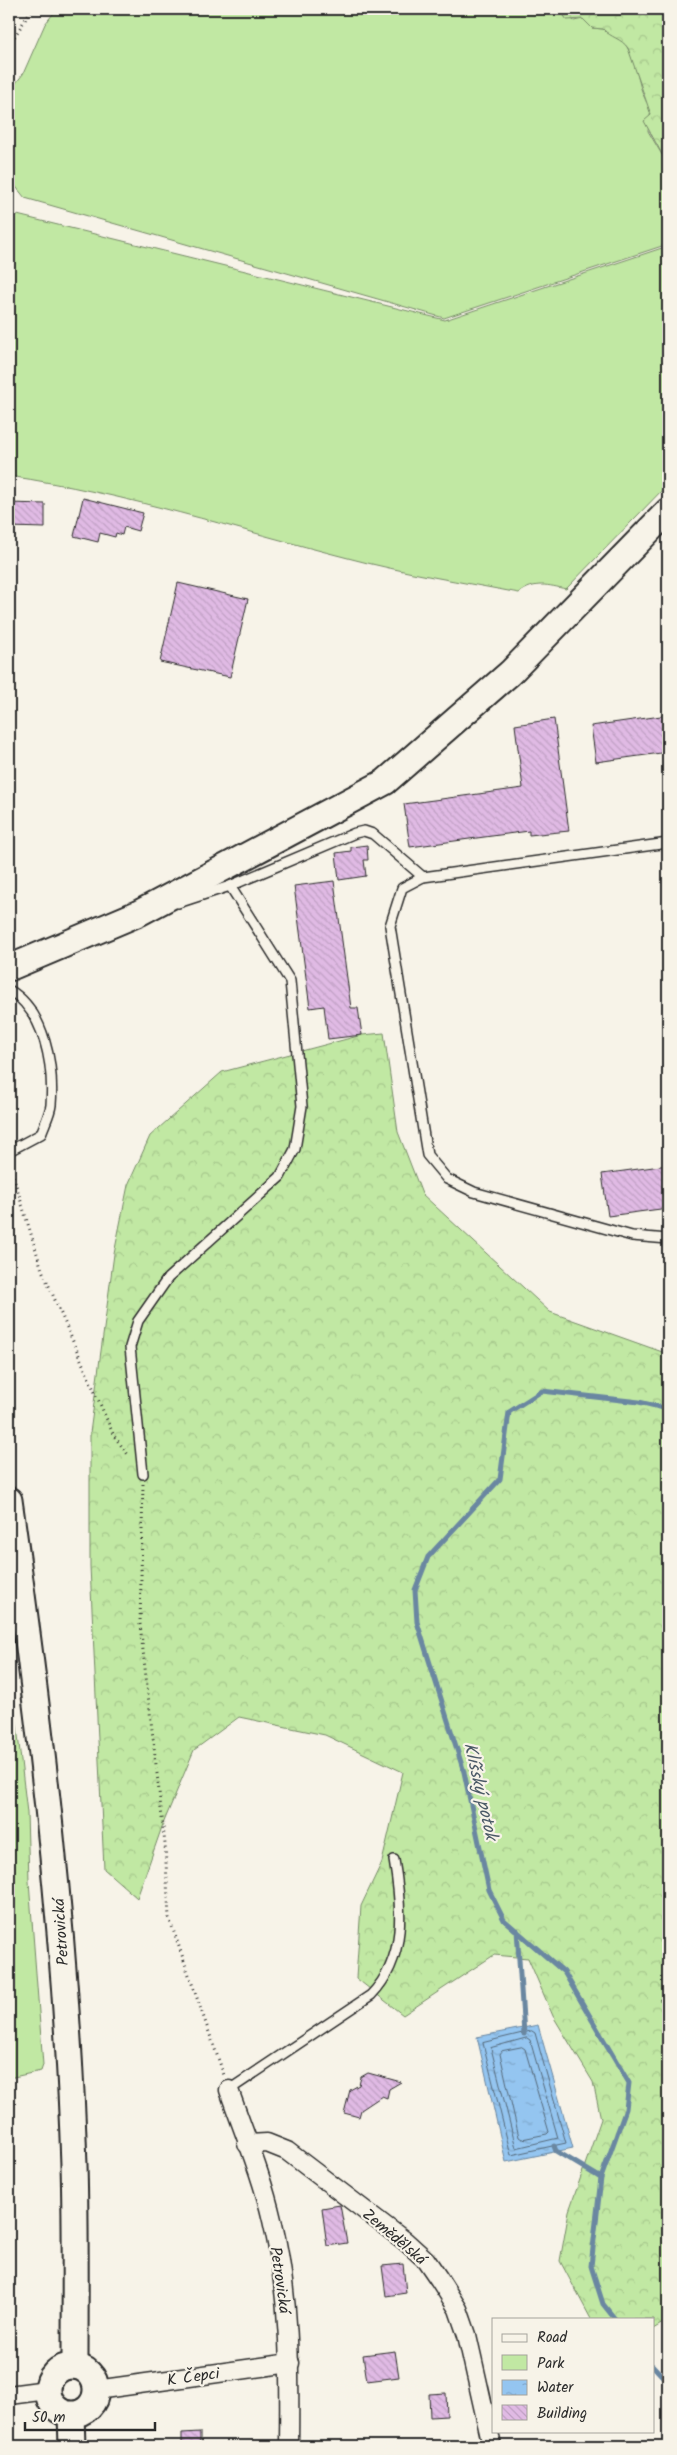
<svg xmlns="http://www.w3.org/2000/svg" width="677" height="2455" font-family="Kalam,sans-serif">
	<defs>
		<pattern id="forest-crowns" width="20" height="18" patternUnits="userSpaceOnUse" patternTransform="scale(1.25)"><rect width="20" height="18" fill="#c1e8a3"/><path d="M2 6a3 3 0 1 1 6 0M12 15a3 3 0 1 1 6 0" fill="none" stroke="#a6c78c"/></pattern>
		<pattern id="water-ripples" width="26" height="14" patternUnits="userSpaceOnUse" patternTransform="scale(1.25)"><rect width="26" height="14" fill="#94c5f0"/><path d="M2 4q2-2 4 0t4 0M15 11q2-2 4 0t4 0" fill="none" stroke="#80a9ce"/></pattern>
		<pattern id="building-back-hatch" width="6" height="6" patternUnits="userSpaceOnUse" patternTransform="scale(1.25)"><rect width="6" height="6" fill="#e0bae4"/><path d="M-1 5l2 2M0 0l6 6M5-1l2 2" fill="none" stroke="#c0a0c4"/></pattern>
	</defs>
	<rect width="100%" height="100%" fill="#f7f3e8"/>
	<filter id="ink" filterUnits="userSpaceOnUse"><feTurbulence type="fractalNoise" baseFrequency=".02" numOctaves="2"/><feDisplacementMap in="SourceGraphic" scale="10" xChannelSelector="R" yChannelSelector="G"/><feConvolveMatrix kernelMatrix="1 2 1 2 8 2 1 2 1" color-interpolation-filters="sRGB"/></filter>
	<g filter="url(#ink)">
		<g fill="#c1e8a3" stroke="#768a67">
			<path d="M57,9H559L574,21L583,19L592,28L603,29C610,37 621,36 627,47C639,66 637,91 651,109L648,131L668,165V244L444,318L25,198L9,178V92L23,74L45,24Z"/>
			<path d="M9,213L445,320L668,246V484L566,589C548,585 535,581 519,593C462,582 404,573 348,558C235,529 124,493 9,476Z"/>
			<polygon points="9,1657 27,1813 29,1881 43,2065 41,2071 9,2078"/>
		</g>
		<g fill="url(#forest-crowns)" stroke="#768a67">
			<path d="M559,9H668V165L644,121L651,115L628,48C621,38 611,38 603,29L592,28L583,19L567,20Z"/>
			<polygon points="384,1033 398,1132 422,1194 550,1312 668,1354 668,2320 653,2329 653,2319 591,2319 560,2261 569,2211 601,2119 593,2082 553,2016 528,1958 494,1955 403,2015 356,1978 361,1906 382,1862 403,1772 325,1735 239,1717 194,1750 163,1824 137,1898 104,1869 90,1566 90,1433 114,1254 128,1185 150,1136 222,1072 362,1035"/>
		</g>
		<polygon fill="url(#water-ripples)" stroke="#6a87a1" points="538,2025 573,2148 506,2162 477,2037"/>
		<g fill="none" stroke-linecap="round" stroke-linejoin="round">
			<g stroke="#55697a" stroke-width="1">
				<polygon points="532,2031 535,2033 566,2143 511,2155 483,2043"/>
				<polygon points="527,2038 530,2040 558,2138 516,2148 491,2048"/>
				<polygon points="522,2047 525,2049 549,2132 547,2134 522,2139 519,2137 500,2054 502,2051"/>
			</g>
			<g stroke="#6a87a1" stroke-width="5">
				<polyline points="517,1930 524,2034"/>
				<polyline points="554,2146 556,2151 601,2178"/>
				<polyline points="615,2319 603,2304 591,2266 601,2178 626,2109 629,2083 564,1972 504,1920 489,1890 464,1772 417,1622 415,1590 428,1557 500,1479 509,1412 542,1391 639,1402 668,1409"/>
				<polyline points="653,2366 668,2382"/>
			</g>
		</g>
		<g fill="url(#building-back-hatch)" stroke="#2b2b2b">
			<polygon points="83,498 143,513 138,531 124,527 122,535 116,533 115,537 100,533 98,542 74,536"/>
			<polygon points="9,503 45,504 45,528 9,527"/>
			<polygon points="178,583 248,599 230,677 160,662"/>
			<polygon points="668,715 668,752 596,762 591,726"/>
			<polygon points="554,719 569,831 529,835 529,831 410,847 404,804 523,788 515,725"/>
			<polygon points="367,845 368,860 364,860 366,876 339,880 336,853 351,851 351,847"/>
			<polygon points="334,881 351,1008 358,1008 362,1035 328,1039 324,1006 310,1008 294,886"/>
			<polygon points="668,1165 668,1208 608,1216 602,1174"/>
			<polygon points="368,2073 401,2082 389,2089 387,2098 382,2096 361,2110 359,2117 344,2113 350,2090 359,2085 361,2077"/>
			<polygon points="340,2205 347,2243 327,2246 322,2208"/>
			<polygon points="403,2264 406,2293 386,2296 382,2266"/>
			<polygon points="395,2351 399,2377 367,2381 363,2355"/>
			<polygon points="446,2393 447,2416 430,2417 429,2394"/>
			<polygon points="200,2432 200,2446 182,2446 182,2433"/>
		</g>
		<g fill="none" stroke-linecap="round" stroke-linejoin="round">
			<defs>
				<g id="lane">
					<polyline points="668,843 423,877 402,888 390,926 427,1155 447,1179 474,1192 632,1236 668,1239"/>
					<polyline points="178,903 230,886 355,833 364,831 373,834 423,877"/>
					<path d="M9,990C45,1011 54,1066 51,1105C50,1114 44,1125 41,1134L9,1151"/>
					<polyline points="143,1474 130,1347 138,1321 168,1278 280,1177 295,1149 302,1106 290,981 230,886"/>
					<path d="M229,2090L371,1995C407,1958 402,1907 394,1860"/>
				</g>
				<g id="street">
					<path d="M229,2090C244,2133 262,2176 272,2220C290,2295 290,2370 289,2446"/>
					<polyline points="247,2144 267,2143 287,2151 405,2241 426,2260 439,2279 458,2309 467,2335 492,2446"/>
					<polyline points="96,2390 290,2363"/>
					<polyline points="9,2395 47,2390"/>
				</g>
				<g id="secondary">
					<polyline points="9,968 139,913 385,782 510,673 668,511"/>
					<path d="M9,1500C40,1720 67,1943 74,2165C76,2232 75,2299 75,2366"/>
					<circle cx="72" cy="2390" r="24"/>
					<polyline points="71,2415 72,2446"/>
				</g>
			</defs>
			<use href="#lane" stroke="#2b2b2b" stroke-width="12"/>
			<use href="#street" stroke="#2b2b2b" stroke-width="21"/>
			<use href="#secondary" stroke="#2b2b2b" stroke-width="29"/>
			<g stroke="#2b2b2b" stroke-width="3" stroke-dasharray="1 4" stroke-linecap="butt">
				<polyline points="9,45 32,9"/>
				<polyline points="9,1162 42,1270 114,1436 129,1456"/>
				<polyline points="143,1484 140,1624 165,1844 169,1918 224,2075"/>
				<polyline points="660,1999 668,2008"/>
			</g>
			<use href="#lane" stroke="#f7f3e8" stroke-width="9"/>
			<use href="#street" stroke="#f7f3e8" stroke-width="18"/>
			<use href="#secondary" stroke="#f7f3e8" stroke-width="25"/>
		</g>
	</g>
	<g text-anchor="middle" stroke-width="4.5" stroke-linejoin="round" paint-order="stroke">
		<g font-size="16" fill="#2b2b2b" stroke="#f7f3e8">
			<text transform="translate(60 1932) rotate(-94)" y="6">Petrovická</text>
			<text transform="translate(395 2236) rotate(40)" y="6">Zemědělská</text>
			<text transform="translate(281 2280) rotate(82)" y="6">Petrovická</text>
			<text transform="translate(193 2376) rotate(-8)" y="6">K Čepci</text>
		</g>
		<g font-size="18" font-style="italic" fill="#4a5966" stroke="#f7f3e8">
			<text transform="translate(481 1791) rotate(77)" y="6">Klíšský potok</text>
		</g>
	</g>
	<rect width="677" height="2455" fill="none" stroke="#f7f3e8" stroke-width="30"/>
	<rect x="15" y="15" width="647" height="2425" fill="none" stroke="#2b2b2b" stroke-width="2" filter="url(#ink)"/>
	<rect x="492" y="2318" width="162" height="115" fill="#f7f3e8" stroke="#a5a39c"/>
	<rect x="502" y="2334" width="25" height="8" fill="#f7f3e8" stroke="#a5a39c"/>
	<text x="537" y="2342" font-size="15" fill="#2b2b2b">Road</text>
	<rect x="502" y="2355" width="25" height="15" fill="#c1e8a3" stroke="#a5a39c"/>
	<text x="537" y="2368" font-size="15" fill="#2b2b2b">Park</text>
	<rect x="502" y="2380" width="25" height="15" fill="url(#water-ripples)" stroke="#a5a39c"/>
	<text x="537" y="2392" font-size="15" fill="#2b2b2b">Water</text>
	<rect x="502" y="2405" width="25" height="15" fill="url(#building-back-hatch)" stroke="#a5a39c"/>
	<text x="537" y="2418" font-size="15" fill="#2b2b2b">Building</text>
	<path d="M25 2422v8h130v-8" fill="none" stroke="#2b2b2b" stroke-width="2.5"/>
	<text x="32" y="2422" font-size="15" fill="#2b2b2b" stroke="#f7f3e8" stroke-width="4" paint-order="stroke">50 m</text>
</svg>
